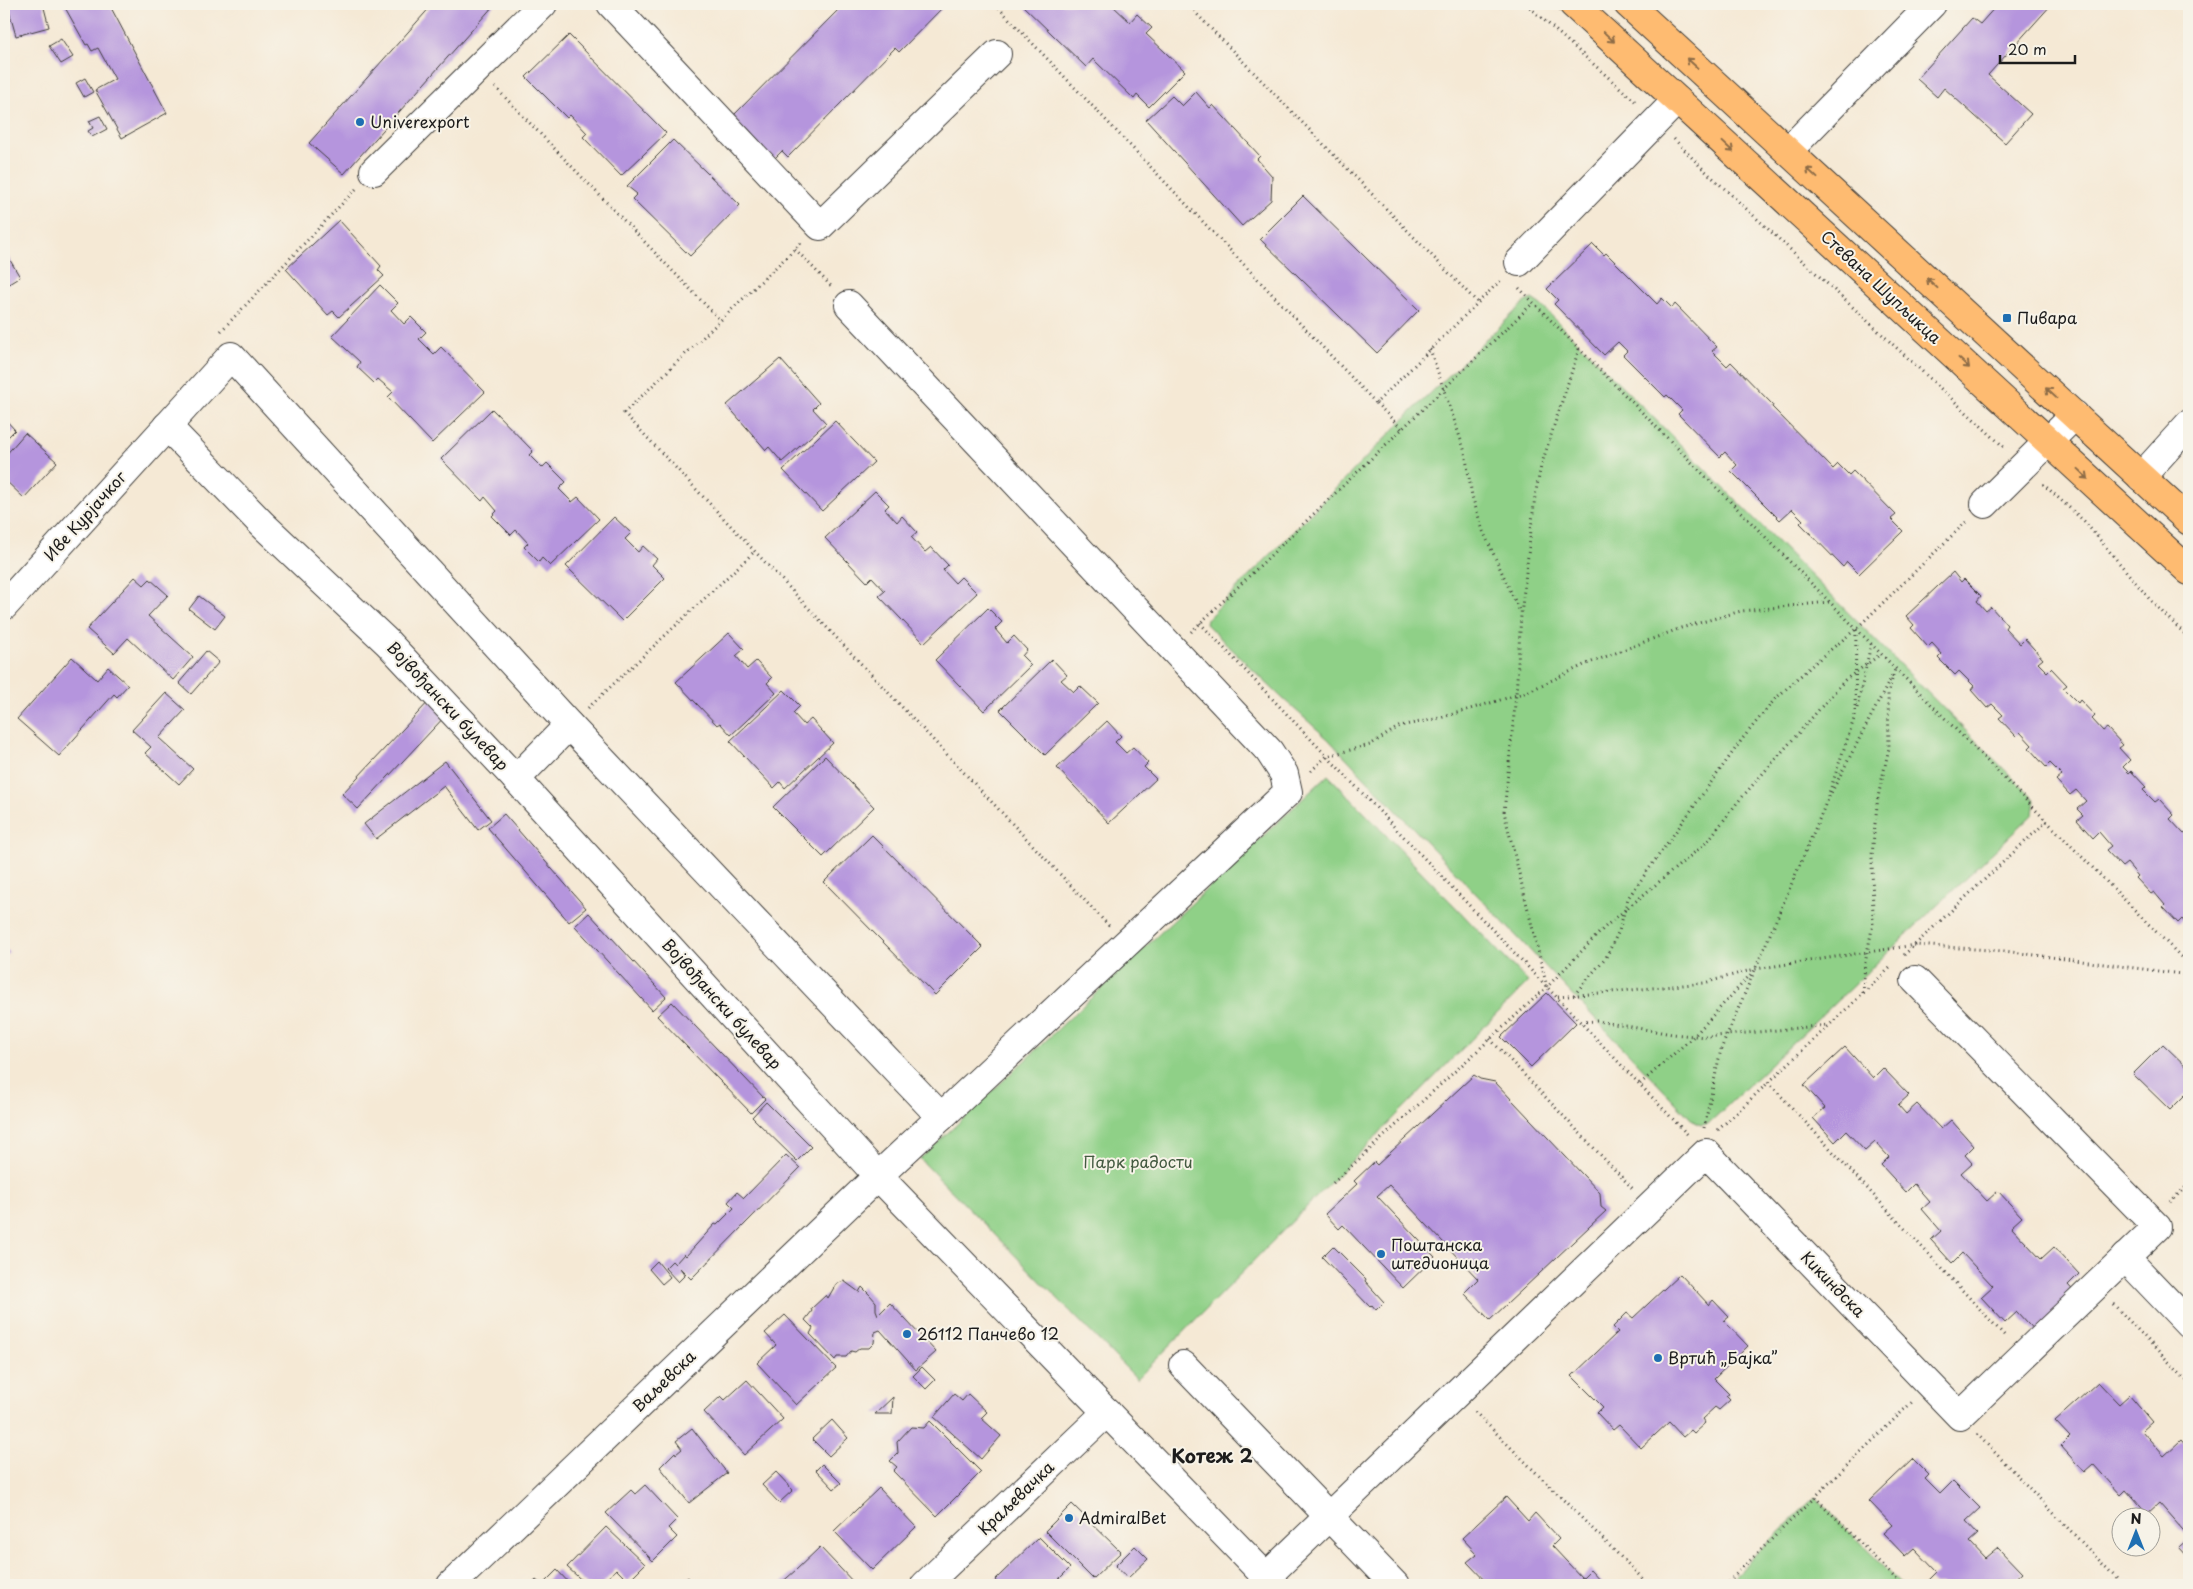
<svg xmlns="http://www.w3.org/2000/svg" width="2193" height="1589" font-family="'Playpen Sans',sans-serif">
	<rect width="100%" height="100%" fill="#f7f3e8"/>
	<filter id="ink" filterUnits="userSpaceOnUse"><feTurbulence type="fractalNoise" baseFrequency=".02" numOctaves="2"/><feDisplacementMap in="SourceGraphic" scale="10" xChannelSelector="R" yChannelSelector="G"/><feConvolveMatrix kernelMatrix="1 2 1 2 8 2 1 2 1" color-interpolation-filters="sRGB"/></filter>
	<filter id="wash" filterUnits="userSpaceOnUse"><feTurbulence type="fractalNoise" baseFrequency=".0096" numOctaves="4" result="noise"/><feDisplacementMap in="SourceGraphic" scale="20" xChannelSelector="R" yChannelSelector="G"/><feGaussianBlur stdDeviation="1.12" result="paint"/><feColorMatrix in="noise" values="0 0 0 0 0 0 0 0 0 0 0 0 0 0 0 0 0 1.4 0 .05"/><feComposite in="paint" operator="in"/></filter>
	<g filter="url(#wash)">
		<rect width="100%" height="100%" fill="#f5e9d5"/>
		<g fill="#8fd087" stroke="#567652">
			<polygon points="1532,299 1541,305 2035,800 2033,814 1708,1124 1701,1125 1694,1122 1328,739 1281,697 1206,624 1207,619 1412,411 1525,302"/>
			<polygon points="1328,775 1528,982 1137,1379 920,1159"/>
			<polygon points="1815,1497 1902,1585 1725,1585"/>
		</g>
		<g id="blocks">
			<g fill="#b595dd">
				<polygon points="7,4 43,4 49,27 16,36"/>
				<polygon points="63,4 109,4 167,113 122,138 95,90 115,79 98,48 92,51 88,44 86,45"/>
				<polygon points="433,4 495,4 344,174 309,143"/>
				<polygon points="844,4 946,4 899,52 895,48 788,157 782,151 771,162 729,120"/>
				<polygon points="1021,4 1111,4 1130,22 1137,14 1152,28 1146,34 1185,71 1149,107 1137,95 1134,99 1093,59 1086,67"/>
				<polygon points="1998,4 2052,4 1988,75 2031,114 2005,143 1944,88 1937,97 1917,79 1972,18 1980,24"/>
				<polygon points="569,35 666,133 621,176 583,137 587,133 570,115 567,118 526,77"/>
				<polygon points="61,39 73,57 61,64 49,46"/>
				<polygon points="85,78 93,92 84,97 76,83"/>
				<polygon points="1196,92 1210,108 1213,105 1260,156 1257,159 1272,176 1271,200 1242,226 1146,120 1172,96 1182,106"/>
				<polygon points="100,116 107,129 92,137 88,131 93,128 89,121"/>
				<polygon points="673,140 740,205 690,256 632,199 637,194 627,186"/>
				<polygon points="1303,196 1419,310 1377,353 1260,239"/>
				<polygon points="339,220 381,266 378,270 384,276 339,317 333,311 328,315 286,269"/>
				<polygon points="1593,244 1604,255 1606,253 1657,304 1662,298 1672,308 1675,304 1717,347 1712,351 1727,366 1731,362 1773,405 1772,407 1833,469 1838,464 1849,475 1853,471 1896,515 1891,519 1903,531 1859,574 1847,562 1843,567 1800,523 1803,520 1792,509 1780,520 1731,471 1737,465 1725,452 1720,457 1678,414 1682,410 1667,395 1665,397 1623,355 1627,351 1618,342 1604,355 1554,304 1558,300 1547,289"/>
				<polygon points="4,250 20,277 4,287"/>
				<polygon points="380,285 398,303 391,310 404,324 411,317 426,332 419,339 434,354 441,347 485,392 432,443 388,397 393,392 378,379 374,383 357,367 360,362 332,336"/>
				<polygon points="780,359 819,403 813,409 826,423 782,462 769,447 766,450 727,405"/>
				<polygon points="492,409 533,451 529,455 542,468 547,463 566,482 559,489 572,502 578,497 599,519 550,566 542,558 539,562 524,547 528,543 516,530 511,535 492,516 497,511 485,497 482,501 441,459"/>
				<polygon points="4,418 15,430 8,437 4,432"/>
				<polygon points="835,421 874,462 822,511 783,470"/>
				<polygon points="25,433 57,462 24,498 4,479 4,457"/>
				<polygon points="875,491 889,505 885,509 897,522 902,516 917,532 911,537 925,552 931,547 948,565 943,570 955,583 961,577 977,593 924,643 879,596 885,591 872,577 867,582 825,538"/>
				<polygon points="614,517 631,533 625,539 638,552 643,546 657,559 652,565 665,578 622,621 566,566"/>
				<polygon points="1953,572 1961,582 1964,579 1981,596 1977,601 1986,611 1991,607 2007,625 2005,628 2020,644 2025,639 2043,659 2038,663 2047,672 2051,668 2067,685 2063,688 2078,703 2080,700 2095,716 2092,719 2103,731 2107,728 2123,745 2119,748 2130,760 2123,767 2129,773 2131,771 2146,787 2143,790 2155,802 2159,799 2174,815 2170,819 2184,834 2189,830 2189,927 2182,919 2178,923 2163,907 2165,905 2154,892 2151,894 2136,878 2138,876 2127,863 2122,867 2106,850 2111,846 2099,832 2093,838 2077,820 2083,815 2077,809 2086,801 2076,790 2070,795 2056,780 2062,775 2050,763 2046,767 2029,748 2032,745 2020,732 2016,736 1999,718 2003,715 1992,704 1987,708 1971,690 1974,686 1959,671 1955,675 1938,658 1942,654 1932,643 1928,647 1911,628 1914,625 1906,616"/>
				<polygon points="135,577 144,585 150,579 168,595 148,616 193,657 173,680 128,638 114,653 87,629"/>
				<polygon points="199,596 225,616 215,629 189,609"/>
				<polygon points="988,608 1002,622 995,629 1007,643 1014,636 1027,650 1022,656 1031,665 984,711 935,660"/>
				<polygon points="729,633 744,649 736,656 747,669 756,661 772,678 767,683 776,693 731,735 720,723 717,725 676,682"/>
				<polygon points="206,651 219,662 191,694 179,683"/>
				<polygon points="72,657 97,680 108,667 128,685 117,697 114,694 59,756 17,719"/>
				<polygon points="1052,659 1067,675 1061,680 1074,692 1080,686 1098,703 1045,755 1000,710"/>
				<polygon points="784,690 800,706 793,713 804,725 811,719 833,743 785,788 780,782 774,788 730,741"/>
				<polygon points="166,693 185,710 159,738 193,769 179,784 145,753 151,747 132,730"/>
				<polygon points="432,698 448,713 358,809 342,794"/>
				<polygon points="1107,721 1121,736 1115,742 1126,753 1133,747 1148,763 1144,767 1156,779 1109,823 1057,768"/>
				<polygon points="825,756 874,807 823,857 773,807"/>
				<polygon points="445,761 491,820 478,830 444,786 376,839 364,824"/>
				<polygon points="504,814 586,908 569,922 488,828"/>
				<polygon points="872,835 983,947 935,995 824,882"/>
				<polygon points="589,913 666,997 652,1010 575,926"/>
				<polygon points="4,947 9,952 4,958"/>
				<polygon points="1547,993 1576,1023 1531,1067 1501,1037"/>
				<polygon points="672,1002 765,1099 751,1113 657,1016"/>
				<polygon points="2163,1044 2189,1069 2189,1091 2170,1110 2133,1074"/>
				<polygon points="1845,1047 1873,1078 1883,1068 1909,1095 1898,1105 1906,1114 1917,1104 1941,1129 1951,1120 1974,1146 1965,1155 1972,1163 1961,1173 1987,1201 1998,1191 2022,1217 2011,1227 2041,1259 2054,1247 2079,1274 2068,1285 2079,1297 2038,1335 2017,1312 2005,1323 1981,1297 1993,1286 1962,1253 1952,1263 1931,1240 1941,1231 1922,1209 1930,1202 1914,1184 1906,1192 1881,1165 1889,1157 1875,1142 1865,1151 1846,1131 1835,1142 1813,1118 1825,1108 1804,1085"/>
				<polygon points="1474,1075 1480,1079 1495,1082 1600,1193 1601,1207 1606,1211 1490,1320 1464,1293 1478,1279 1389,1185 1377,1196 1435,1257 1403,1288 1343,1225 1339,1229 1325,1214 1357,1184 1354,1181 1374,1162 1377,1165"/>
				<polygon points="766,1102 811,1147 797,1161 752,1117"/>
				<polygon points="786,1155 800,1168 691,1279 680,1268 685,1275 678,1282 665,1268 672,1261 675,1264 684,1254 686,1256 715,1224 717,1225 734,1208 728,1202 737,1192 744,1198"/>
				<polygon points="1333,1246 1366,1279 1365,1281 1384,1302 1376,1310 1372,1305 1370,1307 1322,1257"/>
				<polygon points="657,1261 670,1277 662,1284 649,1269"/>
				<polygon points="1680,1274 1709,1305 1713,1300 1729,1317 1724,1321 1748,1346 1714,1379 1729,1394 1726,1396 1730,1400 1719,1410 1715,1407 1702,1419 1705,1423 1694,1433 1691,1430 1683,1437 1669,1422 1641,1448 1619,1425 1613,1430 1597,1413 1603,1407 1572,1376 1618,1332 1613,1327 1627,1313 1633,1318"/>
				<polygon points="844,1281 859,1292 862,1287 870,1295 876,1302 876,1310 878,1315 890,1303 936,1352 916,1370 880,1330 875,1332 874,1343 869,1348 860,1348 855,1352 851,1351 846,1357 837,1357 835,1360 810,1334 813,1328 805,1320 812,1311 811,1309 826,1295 828,1298 836,1284"/>
				<polygon points="785,1315 836,1368 796,1405 757,1363 776,1345 765,1333"/>
				<polygon points="922,1367 935,1380 926,1389 913,1376"/>
				<polygon points="747,1380 783,1419 744,1455 704,1412 721,1396 725,1400"/>
				<polygon points="2098,1382 2119,1404 2129,1395 2152,1422 2142,1431 2164,1456 2181,1440 2188,1448 2189,1447 2189,1537 2159,1503 2147,1514 2126,1490 2121,1495 2093,1464 2084,1472 2061,1446 2070,1437 2055,1421"/>
				<polygon points="954,1394 962,1401 968,1394 987,1412 981,1418 1001,1436 981,1459 934,1417"/>
				<polygon points="893,1397 892,1414 875,1414"/>
				<polygon points="832,1420 848,1438 829,1456 812,1439"/>
				<polygon points="930,1421 981,1472 937,1516 893,1471 897,1467 890,1461 898,1453 897,1442 911,1427 924,1428"/>
				<polygon points="692,1428 727,1473 689,1503 660,1467 675,1452 676,1454 682,1449 676,1441"/>
				<polygon points="1913,1459 1929,1475 1925,1479 1940,1494 1953,1481 1980,1508 1966,1521 1978,1534 1969,1542 1985,1559 1998,1548 2022,1573 2009,1585 1934,1585 1929,1580 1937,1572 1914,1548 1905,1556 1883,1533 1892,1525 1869,1501"/>
				<polygon points="822,1464 841,1483 834,1489 816,1470"/>
				<polygon points="776,1472 793,1490 779,1503 762,1485"/>
				<polygon points="645,1485 677,1519 668,1528 677,1537 653,1561 606,1513 631,1490 635,1494"/>
				<polygon points="879,1488 916,1527 872,1570 834,1531"/>
				<polygon points="1506,1497 1528,1521 1535,1513 1559,1539 1552,1546 1582,1578 1590,1570 1604,1585 1489,1585 1467,1562 1477,1554 1462,1538"/>
				<polygon points="1072,1504 1121,1552 1093,1579 1045,1531"/>
				<polygon points="606,1527 645,1564 628,1581 616,1569 601,1585 587,1585 567,1567"/>
				<polygon points="1039,1537 1070,1568 1053,1585 1000,1585 995,1580"/>
				<polygon points="2189,1538 2189,1558 2179,1547"/>
				<polygon points="1135,1546 1148,1559 1128,1578 1115,1566"/>
				<polygon points="820,1547 856,1585 779,1585 796,1570"/>
				<polygon points="557,1570 571,1585 542,1585"/>
				<polygon points="688,1577 695,1585 679,1585"/>
				<polygon points="536,1580 542,1585 531,1585"/>
			</g>
		</g>
	</g>
	<g filter="url(#ink)">
		<use href="#blocks" fill-opacity="0" stroke="#3d3b38" stroke-width="1"/>
		<g fill="none" stroke-linecap="round" stroke-linejoin="round">
			<defs>
				<g id="minor">
					<polyline points="611,4 820,226 997,54"/>
					<polyline points="1788,151 1932,4"/>
					<polyline points="374,171 543,4"/>
					<polyline points="1519,262 1677,100"/>
					<polyline points="167,426 263,525 387,642 516,779 878,1176 1274,1585"/>
					<polyline points="2141,477 2189,424"/>
					<polyline points="1985,504 2075,415"/>
					<polyline points="4,606 231,356 569,725 941,1117"/>
					<polyline points="516,779 569,725"/>
					<polyline points="2125,1257 2189,1324"/>
					<polyline points="1183,1365 1395,1585"/>
					<polyline points="1266,1577 1706,1153 1960,1416 2157,1227 1915,980"/>
					<polyline points="451,1585 878,1176 1288,792 1284,774 1269,751 849,305"/>
					<polyline points="925,1585 1107,1412"/>
				</g>
				<g id="major">
					<polyline points="1573,4 2189,571"/>
					<polyline points="1628,4 2189,521"/>
				</g>
			</defs>
			<use href="#minor" stroke="#3d3b38" stroke-width="30"/>
			<use href="#major" stroke="#3d3b38" stroke-width="30"/>
			<g stroke="#3d3b38" stroke-width="3" stroke-dasharray="1 4" stroke-linecap="butt">
				<polyline points="995,4 1376,403 1501,280"/>
				<polyline points="1187,4 1477,302"/>
				<polyline points="1526,4 1637,103"/>
				<polyline points="495,87 720,320"/>
				<polyline points="1674,139 1700,166 2006,449"/>
				<polyline points="801,243 624,413 1109,926"/>
				<polyline points="795,249 831,286"/>
				<polyline points="1519,288 2189,965"/>
				<polyline points="221,331 356,189"/>
				<polyline points="1430,349 1465,452 1472,496 1483,531 1520,612"/>
				<polyline points="1579,349 1541,466 1535,496 1521,615 1516,695 1504,812 1547,987 1606,926 1707,842 1737,803 1845,680 1881,654"/>
				<polyline points="1376,403 1402,429"/>
				<polyline points="2043,484 2084,521 2152,602 2189,638"/>
				<polyline points="1200,623 1688,1135"/>
				<polyline points="1191,632 1533,303"/>
				<polyline points="588,708 755,551"/>
				<polyline points="1857,708 1871,644"/>
				<polyline points="1311,771 1327,756 1370,745 1400,726 1440,718 1527,692 1584,665 1681,628 1741,611 1829,602"/>
				<polyline points="1829,797 1892,676"/>
				<polyline points="1904,955 2047,821"/>
				<polyline points="1863,993 1865,963 1873,924 1872,855 1875,824 1878,797 1889,748 1888,694 1895,669"/>
				<polyline points="1574,995 1606,957 1619,931 1628,898 1743,738 1775,699 1818,660 1856,629 1966,522"/>
				<polyline points="1558,997 1704,983 1755,969 1915,945 2004,951 2189,975"/>
				<polyline points="1581,1022 1597,1021 1672,1034 1706,1037 1828,1025"/>
				<polyline points="1490,1039 1633,1189"/>
				<polyline points="1768,1082 2005,1336"/>
				<polyline points="1640,1084 1694,1036 1753,972"/>
				<polyline points="1704,1128 1721,1049 1824,808 1855,716 1856,629"/>
				<polyline points="1718,1130 1892,966"/>
				<polyline points="1333,1183 1547,987"/>
				<polyline points="2170,1202 2189,1184"/>
				<polyline points="2113,1304 2189,1383"/>
				<polyline points="1475,1412 1649,1585"/>
				<polyline points="1977,1434 2123,1585"/>
				<polyline points="1815,1497 1902,1585"/>
				<polyline points="1725,1585 1912,1402"/>
			</g>
			<use href="#minor" stroke="#fff" stroke-width="28"/>
			<use href="#major" stroke="#febb71" stroke-width="28"/>
		</g>
		<defs><path id="oneway-shaft" d="M-6 0H5M1.5-3L5.5 0L1.5 3" fill="none" stroke-width="1.6" stroke-linecap="round" stroke-linejoin="round" transform="scale(1.25)"/></defs>
		<g stroke="#8d6c46">
			<use href="#oneway-shaft" transform="translate(1609 37) rotate(43)"/>
			<use href="#oneway-shaft" transform="translate(1692 63) rotate(-138)"/>
			<use href="#oneway-shaft" transform="translate(1728 147) rotate(43)"/>
			<use href="#oneway-shaft" transform="translate(1812 173) rotate(-137)"/>
			<use href="#oneway-shaft" transform="translate(1932 283) rotate(-137)"/>
			<use href="#oneway-shaft" transform="translate(1964 363) rotate(43)"/>
			<use href="#oneway-shaft" transform="translate(2051 393) rotate(-137)"/>
			<use href="#oneway-shaft" transform="translate(2083 474) rotate(43)"/>
		</g>
	</g>
	<g fill="#1f6fb2" stroke="#f7f3e8" stroke-width="2">
		<circle cx="360" cy="122" r="5"/>
		<rect x="2002" y="313" width="10" height="10" rx="2.5"/>
		<circle cx="1381" cy="1254" r="5"/>
		<circle cx="907" cy="1334" r="5"/>
		<circle cx="1658" cy="1358" r="5"/>
		<circle cx="1069" cy="1518" r="5"/>
	</g>
	<g text-anchor="middle" stroke-width="4" stroke-linejoin="round" paint-order="stroke">
		<g font-size="16" fill="#1c1c1c" stroke="#f7f3e8" text-anchor="start">
			<text x="370" y="128">Univerexport</text>
			<text x="2017" y="324">Пивара</text>
			<text x="1391" y="1251">Поштанска<tspan x="1391" dy="18">штедионица</tspan></text>
			<text x="917" y="1340">26112 Панчево 12</text>
			<text x="1668" y="1364">Вртић „Бајка”</text>
			<text x="1079" y="1524">AdmiralBet</text>
		</g>
		<g font-size="16" fill="#1c1c1c" stroke="#f7f3e8">
			<text transform="translate(1881 287) rotate(43)" y="6">Стевана Шупљикца</text>
			<text transform="translate(85 516) rotate(-48)" y="6">Иве Курјачког</text>
			<text transform="translate(448 706) rotate(47)" y="6">Војвођански булевар</text>
			<text transform="translate(722 1004) rotate(48)" y="6">Војвођански булевар</text>
			<text transform="translate(1833 1284) rotate(46)" y="6">Кикиндска</text>
			<text transform="translate(664 1381) rotate(-44)" y="6">Ваљевска</text>
			<text transform="translate(1016 1498) rotate(-44)" y="6">Краљевачка</text>
		</g>
		<g font-size="16" fill="#445b41" stroke="#f7f3e8">
			<text x="1138" y="1168">Парк радости</text>
		</g>
		<g font-size="19" font-weight="bold" fill="#1c1c1c" stroke="#f7f3e8">
			<text x="1212" y="1463">Котеж 2</text>
		</g>
	</g>
	<rect width="2193" height="1589" fill="none" stroke="#f7f3e8" stroke-width="20"/>
	<g transform="translate(2136 1532)"><circle r="24" fill="#f7f3e8" stroke="#9f9d96"/>
	<path d="M0-4L9 19L0 12L-9 19Z" fill="#1f6fb2"/>
	<text y="-8" font-size="14" font-weight="bold" text-anchor="middle" fill="#1c1c1c">N</text>
	</g>
	<path d="M2000 55v8h75v-8" fill="none" stroke="#1c1c1c" stroke-width="2.5"/>
	<text x="2008" y="55" font-size="15" fill="#1c1c1c" stroke="#f7f3e8" stroke-width="4" paint-order="stroke">20 m</text>
</svg>
